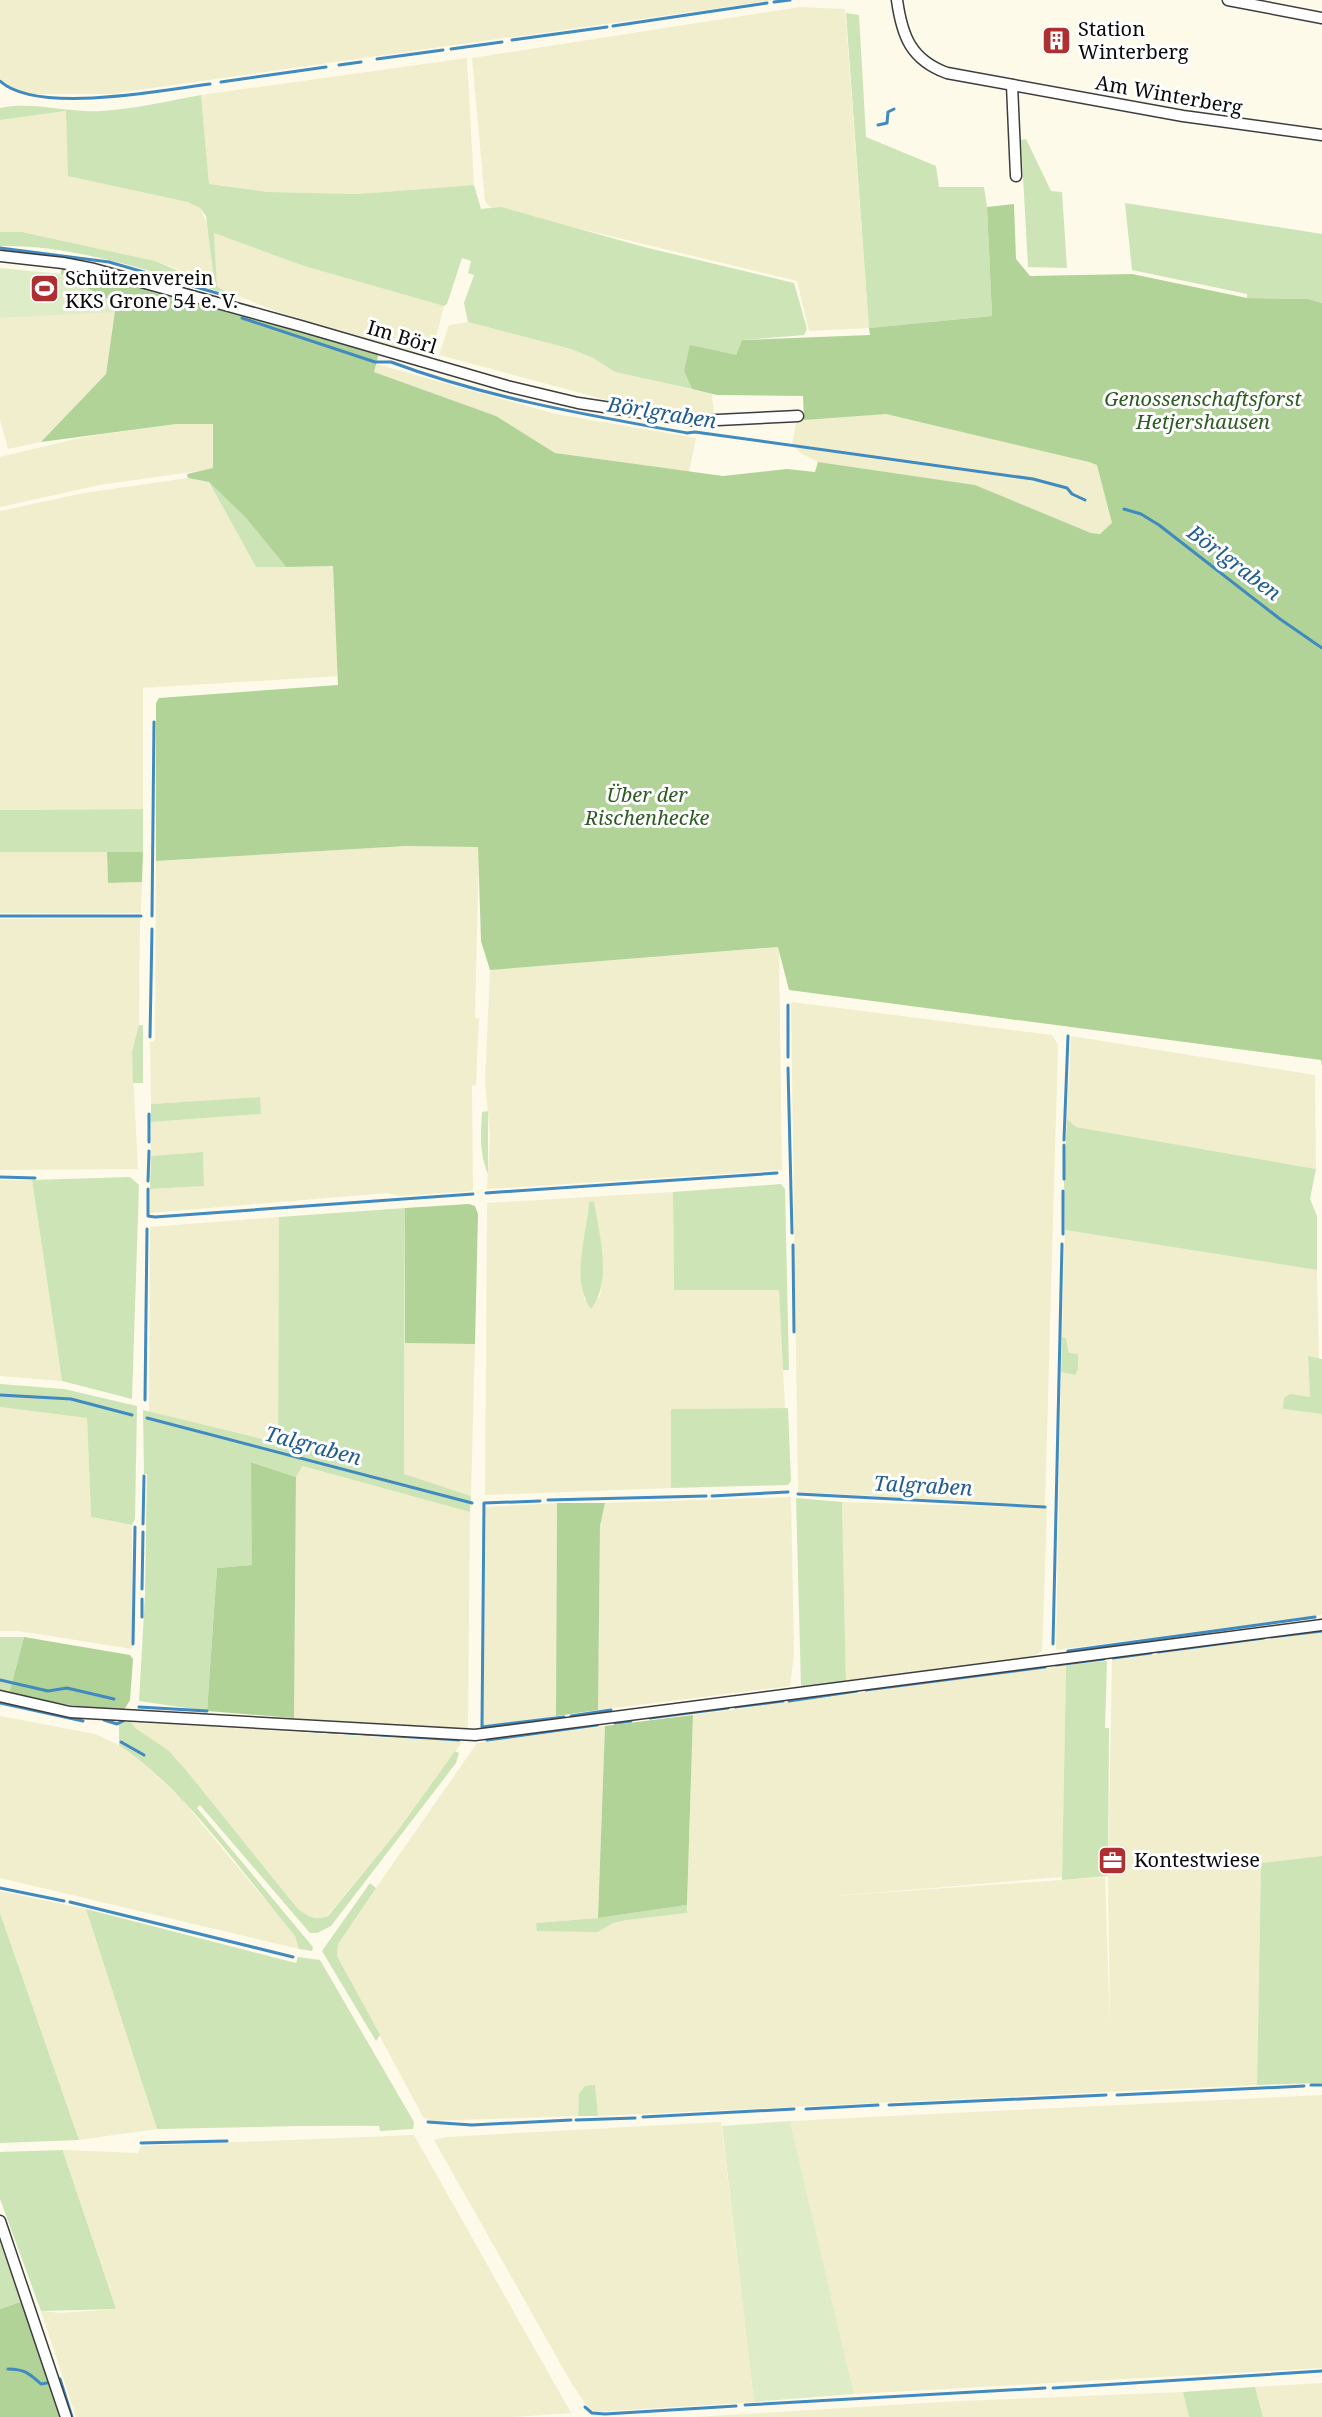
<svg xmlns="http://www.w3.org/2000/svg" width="1322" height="2417" font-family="'Noto Serif',serif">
	<rect width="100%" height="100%" fill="#fdfae9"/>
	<g fill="#f0eecc" fill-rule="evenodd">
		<polygon points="0,0 774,0 110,94 29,94 14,91 4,84 0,78"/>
		<polygon points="800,7 845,9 869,328 809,331 797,281 490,207 485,201 472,58"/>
		<polygon points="467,58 474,185 358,194 268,192 209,184 201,95"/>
		<polygon points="67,111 188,202 200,208 208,226 215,287 199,277 155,261 22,232 0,232 0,120"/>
		<polygon points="214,233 304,266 444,306 431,357 278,312 217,287"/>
		<polygon points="87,311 115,312 106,374 41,442 8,449 0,419 0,318"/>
		<polygon points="468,322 571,349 593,358 615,372 712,394 714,416 673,414 618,403 439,355 449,325"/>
		<polygon points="376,364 556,414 696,438 689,472 555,453 496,416 374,372"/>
		<polygon points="866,413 886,414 1062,453 1097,465 1102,477 1112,523 1111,527 1100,534 1091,533 975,485 818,462 802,454 792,445 797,419"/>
		<polygon points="176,424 213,424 213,469 99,485 0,507 0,457 84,437"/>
		<polygon points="188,478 209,482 256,567 333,566 339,676 143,688 143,809 0,810 0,511 84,493"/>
		<polygon points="406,846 479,847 475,1018 479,1018 476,1085 472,1086 473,1191 399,1196 387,1193 150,1213 150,1189 204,1186 203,1152 151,1156 151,1122 261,1114 259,1097 151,1104 150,1042 155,1041 156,861"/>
		<polygon points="0,852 107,852 108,883 142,882 141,913 0,913"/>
		<polygon points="140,918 139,1030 132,1052 138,1169 0,1170 0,919"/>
		<polygon points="779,947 782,1170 487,1189 490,1136 485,1082 490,970"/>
		<polygon points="791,1002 1052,1035 1058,1045 1045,1505 798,1492"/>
		<polygon points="1071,1036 1315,1075 1316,1169 1076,1127 1067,1119"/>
		<polygon points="0,1180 32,1180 62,1381 0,1376"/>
		<path d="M673,1192L674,1290H779L785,1408L671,1409V1488L485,1495L487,1203ZM594,1201L602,1283L600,1297L584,1300L581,1270L589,1202Z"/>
		<polygon points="279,1217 278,1444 149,1412 150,1227"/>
		<polygon points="1065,1230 1317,1270 1319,1359 1308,1357 1310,1397 1283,1409 1322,1414 1322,1615 1056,1650 1061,1372 1075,1375 1066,1338 1062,1337"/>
		<polygon points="405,1343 475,1344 471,1496 404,1475"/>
		<polygon points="0,1407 87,1418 91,1517 132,1525 132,1649 19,1631 0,1631"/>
		<polygon points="301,1466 470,1512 468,1729 294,1718 296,1477"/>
		<polygon points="791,1497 794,1655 790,1686 598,1710 600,1526 605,1503"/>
		<polygon points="842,1502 1047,1508 1042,1651 1027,1660 846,1681"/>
		<polygon points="557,1503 556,1716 483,1726 486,1507"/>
		<polygon points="1322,1632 1322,1856 1261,1863 1257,2085 598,2116 595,2086 579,2094 578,2116 433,2121 423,2117 337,1956 337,1944 477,1743 605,1726 598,1918 536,1923 598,1932 613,1923 627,1920 687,1913 693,1715 1066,1665 1062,1877 835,1896 1105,1877 1110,2029 1108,1876 1112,1660"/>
		<polygon points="0,1716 95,1734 119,1745 139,1759 182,1800 295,1936 299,1949 0,1878"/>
		<polygon points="131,1722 462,1742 399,1829 327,1916 319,1919 309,1918 298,1909 186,1770 168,1750 134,1728"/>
		<polygon points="0,1891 86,1909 157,2129 79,2140 0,1913"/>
		<polygon points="1322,2095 1322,2368 854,2394 790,2121"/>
		<polygon points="721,2122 754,2402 594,2412 585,2403 572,2384 434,2140 446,2137"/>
		<polygon points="414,2135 571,2413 514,2417 76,2417 41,2311 61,2313 116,2309 63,2150 138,2153 141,2146"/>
		<polygon points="1322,2383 1322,2417 1263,2417 1255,2387"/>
		<polygon points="1183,2392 1189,2417 695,2417 959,2401"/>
	</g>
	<g fill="#cde4b7">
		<polygon points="846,13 859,15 866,137 936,166 939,187 984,187 987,207 992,316 869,328"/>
		<path d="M201,95L209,184L268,192L358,194L474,185L481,209L501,207L644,247L794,283L807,329L804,335L742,340L736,355L684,371L692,389L615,372L593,358L571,349L468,322L464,303L474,275L468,273L471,261L462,258L447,304L444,306L304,266L214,233L217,287L242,298C166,277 80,244 0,246V232H22L155,261L215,286L206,216L200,208L188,202L68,176L66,111L0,120V108C33,101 67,113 101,111C134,109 168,101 201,95Z"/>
		<polygon points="1026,139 1051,191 1062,192 1067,268 1028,267 1021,140"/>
		<polygon points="1125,203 1322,234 1322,303 1308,299 1247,298 1247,294 1132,270"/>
		<polygon points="209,482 246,518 286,567 256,567"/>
		<polygon points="143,809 143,852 0,852 0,810"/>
		<polygon points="139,1025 143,1025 143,1083 133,1083 132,1052"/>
		<polygon points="260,1097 261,1114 151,1122 151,1104"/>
		<path d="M488,1111V1174C479,1153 481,1134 482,1112Z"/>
		<polygon points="1067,1119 1076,1127 1316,1169 1310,1199 1317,1216 1317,1270 1065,1230 1064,1181"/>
		<polygon points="203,1152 204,1186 150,1189 151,1156"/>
		<polygon points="130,1177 139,1185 132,1399 62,1381 32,1180"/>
		<polygon points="781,1184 785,1189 789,1370 783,1370 779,1290 674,1290 673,1192"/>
		<path d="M594,1201C599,1235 613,1280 591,1309C570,1280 587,1235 589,1202Z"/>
		<polygon points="405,1208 404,1474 471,1496 470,1512 302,1466 296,1477 252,1462 252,1565 217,1568 207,1711 139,1701 145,1595 147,1474 144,1474 143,1410 278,1443 279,1217"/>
		<polygon points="1062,1337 1066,1338 1069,1353 1078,1354 1078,1369 1075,1375 1061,1372"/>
		<polygon points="1308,1356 1322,1359 1322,1414 1283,1409 1284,1398 1290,1394 1310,1397"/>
		<polygon points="0,1384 64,1389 137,1406 135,1519 132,1525 91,1517 87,1418 0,1407"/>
		<polygon points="788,1408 791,1481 788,1485 671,1488 671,1409"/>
		<polygon points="796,1498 842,1502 846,1681 801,1687"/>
		<polygon points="0,1637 24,1637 9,1694 0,1691"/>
		<polygon points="1107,1661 1105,1728 1109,1728 1108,1876 1062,1880 1066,1665"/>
		<path d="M123,1722H131L135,1728L168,1750L186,1770L298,1909C309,1917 314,1921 328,1916L399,1829L455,1751L459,1753L456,1763L331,1926L317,1933H310L200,1805L197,1808L313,1947L312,1951L299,1949L295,1936C243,1874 186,1790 119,1745V1724Z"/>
		<polygon points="1322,1856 1322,2083 1257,2085 1261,1863"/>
		<polygon points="370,1883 376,1888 338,1944 337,1956 380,2035 376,2041 322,1951"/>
		<polygon points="687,1905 687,1913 627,1920 613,1923 598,1932 537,1931 536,1923 598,1918"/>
		<path d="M86,1909L296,1963L298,1957L320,1960L414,2122L413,2129L380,2131L379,2126C305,2125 231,2128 157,2129Z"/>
		<polygon points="0,1913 79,2140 0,2143"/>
		<polygon points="595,2085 598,2116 578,2116 579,2094 585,2086"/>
		<polygon points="63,2150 63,2151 116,2309 41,2311 0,2199 0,2152"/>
		<polygon points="0,2237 23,2301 0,2309"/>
		<polygon points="1255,2387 1263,2417 1189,2417 1183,2392"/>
	</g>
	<g fill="#b1d397">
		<polygon points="1014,204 1016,259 1030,276 1132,274 1247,298 1308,299 1322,303 1322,1066 1321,1060 789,990 778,947 490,970 481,941 478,847 406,846 156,861 156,703 159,698 338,685 333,566 286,567 246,518 209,482 188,478 187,474 213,468 213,424 176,424 41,442 106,374 116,304 61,274 62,267 95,273 379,353 374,372 496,416 555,453 723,476 787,469 815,472 818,462 975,485 1091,533 1100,534 1112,523 1097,465 1089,462 886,414 804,420 803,396 717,395 692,389 684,371 690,345 736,355 742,340 870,335 869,328 992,316 987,207"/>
		<polygon points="107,852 143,852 142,882 108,883"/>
		<polygon points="469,1204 475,1206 478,1214 475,1344 405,1343 405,1208"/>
		<polygon points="251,1462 296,1477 294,1718 207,1711 217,1568 252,1565"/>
		<polygon points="557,1503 605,1503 600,1526 598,1710 556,1716"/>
		<path d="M24,1637L130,1655L133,1659L130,1700L124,1710C84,1708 47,1702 9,1694Z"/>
		<polygon points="693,1715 687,1905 598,1918 605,1726"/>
		<polygon points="23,2301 62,2417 0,2417 0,2309"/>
	</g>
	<g fill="#deecc8">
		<polygon points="0,268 61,274 117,304 115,312 0,318"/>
		<polygon points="790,2121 854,2394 754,2402 722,2126"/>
	</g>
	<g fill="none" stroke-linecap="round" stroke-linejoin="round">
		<g stroke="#408ac0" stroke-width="3">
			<polyline points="774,2 790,0"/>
			<polyline points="613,26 767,3"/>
			<polyline points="512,40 607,27"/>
			<polyline points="451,49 502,42"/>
			<polyline points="377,59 443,50"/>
			<polyline points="339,65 361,62"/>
			<path d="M0,81C37,115 162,90 210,84"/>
			<polyline points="221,82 326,67"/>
			<polyline points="878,125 887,123 888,112 894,109"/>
			<polyline points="0,248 109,262 234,298"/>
			<path d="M242,318L375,362H391C487,398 587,415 687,433L695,432L1033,479L1067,488L1072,494L1085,500"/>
			<polyline points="1124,509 1141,514 1159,525 1280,619 1322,648"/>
			<polyline points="0,916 141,916"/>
			<polyline points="152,916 154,722"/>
			<polyline points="788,1005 788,1057"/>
			<polyline points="150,1037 152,929"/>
			<polyline points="788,1068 792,1233"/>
			<polyline points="1064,1140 1068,1036"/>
			<polyline points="149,1142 149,1114"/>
			<polyline points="1064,1145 1064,1179"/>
			<polyline points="0,1177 35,1178"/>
			<polyline points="148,1181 149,1151"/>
			<polyline points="148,1189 148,1216 155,1217 473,1194"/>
			<polyline points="486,1193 777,1173"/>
			<polyline points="1063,1234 1063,1191"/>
			<polyline points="793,1245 794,1332"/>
			<polyline points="0,1395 71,1399 132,1415"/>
			<polyline points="145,1400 147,1229"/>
			<polyline points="147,1418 472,1503"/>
			<polyline points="798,1494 1045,1507"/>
			<polyline points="712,1496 788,1492"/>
			<polyline points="548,1500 706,1496"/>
			<polyline points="540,1501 484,1503 482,1727 564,1717"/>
			<polyline points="143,1524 144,1476"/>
			<polyline points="142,1589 143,1532"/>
			<polyline points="142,1617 142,1599"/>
			<polyline points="1271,1637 1322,1631"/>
			<polyline points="133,1644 135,1527"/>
			<polyline points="1053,1644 1062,1244"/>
			<polyline points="1068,1651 1315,1617"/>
			<polyline points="1158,1652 1264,1638"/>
			<polyline points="1113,1658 1151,1653"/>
			<polyline points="1056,1665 1104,1659"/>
			<polyline points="0,1680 48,1691 67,1688 114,1699"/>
			<polyline points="866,1690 1045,1667"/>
			<polyline points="789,1701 857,1691"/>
			<polyline points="0,1703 83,1721"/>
			<polyline points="139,1707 207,1711"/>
			<polyline points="735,1707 783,1701"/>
			<polyline points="571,1716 611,1710"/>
			<polyline points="650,1718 728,1708"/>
			<polyline points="104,1720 117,1724 125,1720"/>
			<polyline points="615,1723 631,1721"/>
			<polyline points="302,1730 459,1740"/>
			<polyline points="487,1740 597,1725"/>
			<polyline points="121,1742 144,1755"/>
			<polyline points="0,1888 64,1901"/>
			<polyline points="70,1902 293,1957"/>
			<polyline points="1311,2085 1322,2085"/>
			<polyline points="1117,2095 1304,2086"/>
			<polyline points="889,2105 1106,2095"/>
			<polyline points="806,2109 878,2105"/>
			<polyline points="643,2117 794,2109"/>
			<polyline points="576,2120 635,2118"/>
			<polyline points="428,2122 472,2125 571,2120"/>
			<polyline points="141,2143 227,2141"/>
			<path d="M8,2369C24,2369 29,2373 41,2384L47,2383"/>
			<polyline points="60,2379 72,2417"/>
			<polyline points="1053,2388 1322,2371"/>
			<polyline points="745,2405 1045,2388"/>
			<polyline points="585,2407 592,2413 605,2414 736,2406"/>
		</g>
		<defs>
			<g id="minor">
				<path d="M897,0C902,36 911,60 947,73L1183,116L1322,135"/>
				<polyline points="1228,0 1322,18"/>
				<polyline points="1012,85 1016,176"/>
				<polyline points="0,256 63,263 94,269 301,326 507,386 578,403 697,421 798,416"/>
				<polyline points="0,1696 70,1712 475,1735 1322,1625"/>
				<polyline points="0,2221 66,2417"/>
			</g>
		</defs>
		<use href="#minor" stroke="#3d3d3d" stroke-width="13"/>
		<use href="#minor" stroke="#fff" stroke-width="10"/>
	</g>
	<defs>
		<symbol id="building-square" viewBox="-11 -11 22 22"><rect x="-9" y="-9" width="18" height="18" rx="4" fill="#ad2f32" stroke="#fff"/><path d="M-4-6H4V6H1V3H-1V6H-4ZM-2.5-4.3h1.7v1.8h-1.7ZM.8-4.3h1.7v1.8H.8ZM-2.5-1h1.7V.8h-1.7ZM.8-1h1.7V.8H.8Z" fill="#fff"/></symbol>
		<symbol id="stadium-square" viewBox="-11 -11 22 22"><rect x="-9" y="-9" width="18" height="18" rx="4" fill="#ad2f32" stroke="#fff"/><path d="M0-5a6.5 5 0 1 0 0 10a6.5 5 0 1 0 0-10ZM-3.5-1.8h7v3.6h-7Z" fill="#fff"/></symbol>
		<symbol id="office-square" viewBox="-11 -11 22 22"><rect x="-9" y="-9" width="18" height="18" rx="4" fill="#ad2f32" stroke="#fff"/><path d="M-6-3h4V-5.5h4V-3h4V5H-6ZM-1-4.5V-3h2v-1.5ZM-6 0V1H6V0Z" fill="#fff"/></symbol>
	</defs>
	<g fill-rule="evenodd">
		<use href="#building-square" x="1040" y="24" width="33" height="33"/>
		<use href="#stadium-square" x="28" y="272" width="33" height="33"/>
		<use href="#office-square" x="1096" y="1844" width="33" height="33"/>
	</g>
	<g text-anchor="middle" stroke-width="6" stroke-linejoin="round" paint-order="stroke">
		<g font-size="20" fill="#0a0a0a" stroke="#fff" text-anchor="start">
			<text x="1078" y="36">Station<tspan x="1078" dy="23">Winterberg</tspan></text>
			<text x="65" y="285">Schützenverein<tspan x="65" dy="23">KKS Grone 54 e. V.</tspan></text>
			<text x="1134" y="1867">Kontestwiese</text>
		</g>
		<g font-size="20" fill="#0a0a0a" stroke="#fff">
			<text transform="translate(1169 95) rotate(10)" y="7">Am Winterberg</text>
			<text transform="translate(402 337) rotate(17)" y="7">Im Börl</text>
		</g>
		<g font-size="20" font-style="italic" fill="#2c5b21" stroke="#fff">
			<text x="1203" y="406">Genossenschaftsforst<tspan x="1203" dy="23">Hetjershausen</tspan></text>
			<text x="647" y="802">Über der<tspan x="647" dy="23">Rischenhecke</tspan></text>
		</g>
		<g font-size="21" font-style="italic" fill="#205c8f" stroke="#fff">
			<text transform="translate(662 413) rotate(9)" y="7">Börlgraben</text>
			<text transform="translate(1234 563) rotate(37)" y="7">Börlgraben</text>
			<text transform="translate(313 1446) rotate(15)" y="7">Talgraben</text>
			<text transform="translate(923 1486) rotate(3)" y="7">Talgraben</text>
		</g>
	</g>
</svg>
